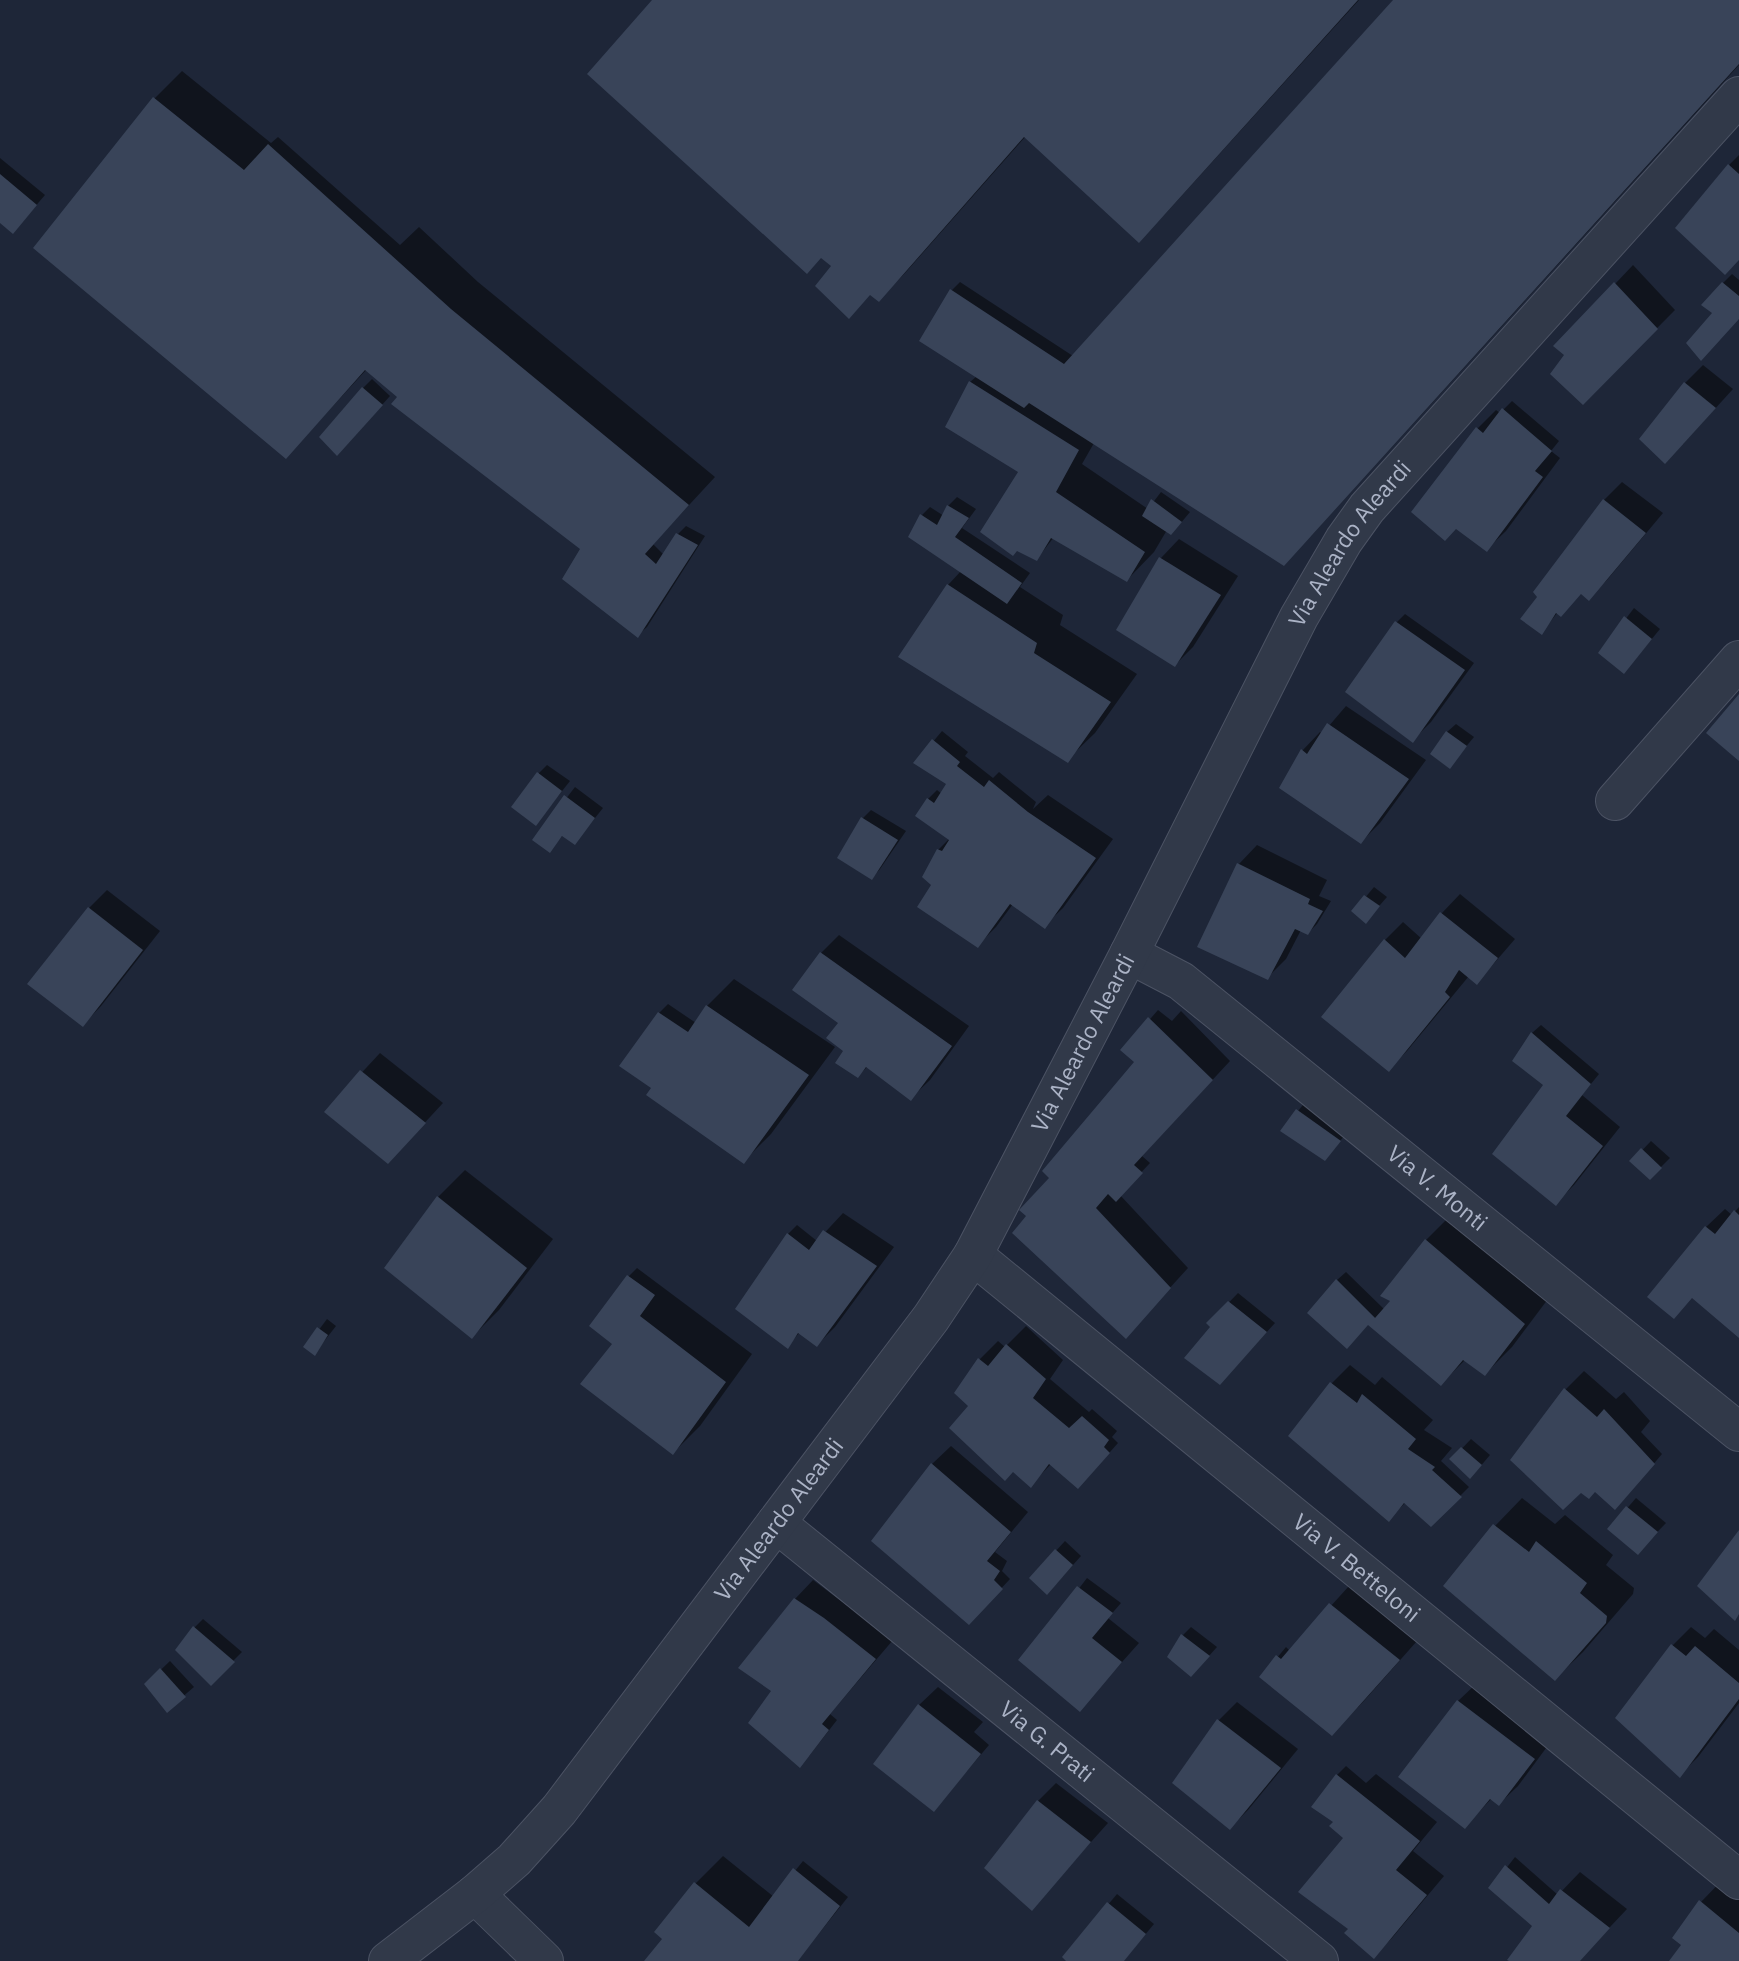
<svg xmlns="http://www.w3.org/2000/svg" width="1739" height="1961" font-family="'IBM Plex Sans',sans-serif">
	<rect width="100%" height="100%" fill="#1e2638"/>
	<g fill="#0007">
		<polygon points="655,0 1359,0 1166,213 1139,241 1026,136 906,272 879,300 833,267"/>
		<polygon points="1395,0 1739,0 1739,65 1311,536 1094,443 1082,464 1148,509 1161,492 1190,512 1180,524 1167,530 1154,552 1127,580 1054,537 1037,559 1021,471 970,382 977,376 951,291 960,282 1073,356"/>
		<polygon points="182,71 271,143 278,137 400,245 419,227 478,282 715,477 653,544 664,555 677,535 686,526 705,536 647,627 638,635 588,544 367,369 286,457 36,248 155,98"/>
		<polygon points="1739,155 1739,259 1729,165"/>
		<polygon points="0,158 45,195 21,223 0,221"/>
		<polygon points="1633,265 1675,310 1583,403 1615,284"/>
		<polygon points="1732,274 1739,280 1739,317 1715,313 1723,283"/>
		<polygon points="1703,365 1733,389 1683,444 1685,383"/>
		<polygon points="372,379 390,396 346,445 363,388"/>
		<polygon points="1512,401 1559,441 1551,451 1560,458 1506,531 1487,549 1457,527 1413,512 1478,428 1496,410 1500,413"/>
		<polygon points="1622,482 1663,513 1607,580 1589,598 1582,593 1558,612 1542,632 1604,500"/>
		<polygon points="957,497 976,509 962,528 1030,573 1020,587 1063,615 1060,625 1137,674 1095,733 1067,760 948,585 961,571 922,515 930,507 944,516 948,506"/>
		<polygon points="1179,539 1238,576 1193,647 1175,665 1119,629 1161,558"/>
		<polygon points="1634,608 1660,629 1632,663 1600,653"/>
		<polygon points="1405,614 1474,663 1431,722 1412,741 1396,623"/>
		<polygon points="1346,706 1426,760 1380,823 1361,842 1302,751 1320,732 1322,734"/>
		<polygon points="1456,724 1474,737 1450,766 1447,732"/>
		<polygon points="942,731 968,752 965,756 993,778 999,772 1036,802 1033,809 1048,795 1113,839 1063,908 1044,926 1013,904 996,927 978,945 933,885 938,850 950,838 928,799 937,790 942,794 948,783 916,762"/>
		<polygon points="547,765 570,781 536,824 539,773"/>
		<polygon points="575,787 603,808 575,843 563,835 550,850 535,839"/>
		<polygon points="871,810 906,831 880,869 872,878 863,818"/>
		<polygon points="1257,845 1327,880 1319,896 1331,901 1317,924 1308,933 1301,930 1286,959 1267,978 1199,946 1239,864"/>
		<polygon points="1374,887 1387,897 1366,921 1354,911"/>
		<polygon points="107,890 160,931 101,1006 83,1025 89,908"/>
		<polygon points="1460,894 1515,939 1477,983 1469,976 1407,1051 1389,1069 1323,1017 1385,940 1403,922 1422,939 1442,913"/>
		<polygon points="839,935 969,1026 930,1080 911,1098 868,1066 858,1076 821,953"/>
		<polygon points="734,979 835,1047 771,1134 743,1162 653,1087 659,1013 668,1004 696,1023 707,1006"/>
		<polygon points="1158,1010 1172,1021 1181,1011 1230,1061 1142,1156 1150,1163 1120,1195 1188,1268 1126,1336 1028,1216 1051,1178 1137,1061 1123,1050"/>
		<polygon points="1541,1025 1599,1074 1582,1095 1620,1127 1574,1185 1556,1203 1545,1085 1532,1033"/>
		<polygon points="380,1053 443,1103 406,1143 326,1111"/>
		<polygon points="1306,1101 1348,1131 1333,1150 1283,1130"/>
		<polygon points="1651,1141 1670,1158 1650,1178 1632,1161"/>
		<polygon points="465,1170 553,1239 499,1310 472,1337 438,1197"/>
		<polygon points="1739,1207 1739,1336 1667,1275 1706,1227 1725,1209 1732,1215"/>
		<polygon points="843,1213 894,1247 835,1327 817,1345 800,1332 787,1347 788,1234 797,1225 817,1241"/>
		<polygon points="1453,1213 1551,1295 1512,1347 1485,1374 1465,1360 1441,1384 1337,1280 1346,1272 1385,1310 1393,1300 1426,1240"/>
		<polygon points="637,1268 752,1354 700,1426 673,1453 619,1337 628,1277"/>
		<polygon points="1238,1293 1275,1323 1229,1374 1212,1327 1209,1323"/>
		<polygon points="327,1319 336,1326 315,1353 306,1347"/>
		<polygon points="1026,1326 1063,1360 1050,1379 1089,1412 1092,1409 1117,1431 1112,1437 1118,1443 1087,1478 1051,1464 1031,1485 971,1406 956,1393 980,1359 998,1341 1005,1347"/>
		<polygon points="1350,1365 1375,1385 1382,1377 1433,1420 1424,1430 1452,1448 1441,1461 1469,1487 1431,1525 1406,1502 1389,1519 1291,1436 1332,1383"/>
		<polygon points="1584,1371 1616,1399 1624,1392 1650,1421 1641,1432 1662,1454 1624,1499 1512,1460 1566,1389"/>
		<polygon points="1471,1439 1490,1455 1479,1468 1452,1459"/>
		<polygon points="951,1446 1028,1512 995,1552 1007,1561 1002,1571 1010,1579 969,1623 873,1540 932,1464"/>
		<polygon points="1522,1498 1555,1524 1565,1515 1613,1555 1606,1565 1634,1588 1633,1594 1583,1652 1555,1679 1495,1526"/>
		<polygon points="1636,1498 1666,1523 1638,1552 1610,1528"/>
		<polygon points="1065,1541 1081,1556 1056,1584 1031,1578"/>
		<polygon points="1087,1578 1121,1603 1108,1618 1139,1643 1080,1709 1064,1608"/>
		<polygon points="813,1580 893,1640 830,1714 837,1720 809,1756 774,1691 795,1599"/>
		<polygon points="1349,1586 1417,1641 1363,1702 1332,1734 1261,1677 1286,1647 1290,1651"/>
		<polygon points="203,1619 242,1652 211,1683 194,1628"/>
		<polygon points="1191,1627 1217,1647 1200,1666 1183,1635"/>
		<polygon points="1691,1627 1705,1638 1714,1629 1739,1650 1739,1703 1698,1757 1680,1775 1672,1646"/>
		<polygon points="170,1661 194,1687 167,1710 146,1684"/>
		<polygon points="1477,1683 1552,1740 1518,1786 1499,1804 1492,1798 1465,1827 1458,1701"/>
		<polygon points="938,1687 983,1722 974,1732 989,1745 934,1810 875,1764 919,1705"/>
		<polygon points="1237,1702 1298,1749 1248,1810 1230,1828 1219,1720"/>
		<polygon points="1346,1766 1366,1783 1376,1774 1437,1822 1413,1851 1444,1876 1392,1938 1374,1956 1351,1929 1346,1838 1335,1821 1337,1775"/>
		<polygon points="1056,1783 1108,1823 1032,1908 1038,1801"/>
		<polygon points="723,1856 774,1897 803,1861 848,1897 797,1961 646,1961 664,1938 696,1883"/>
		<polygon points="1515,1857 1558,1895 1580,1872 1627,1909 1578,1961 1511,1961 1541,1918 1491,1888"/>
		<polygon points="1728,1874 1739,1883 1739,1961 1671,1961 1683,1945 1701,1902"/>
		<polygon points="1117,1894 1154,1924 1123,1961 1068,1961 1064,1957"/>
	</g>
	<g fill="#394459">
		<polygon points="652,0 1358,0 1139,243 1024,137 879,302 870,295 849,319 815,286 831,266 821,258 807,274 587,74"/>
		<polygon points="1393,0 1739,0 1739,64 1284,566 1029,403 1024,408 919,341 950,289 1064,364"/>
		<polygon points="153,97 244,170 268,144 451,309 689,505 645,554 656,564 676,533 698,545 638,638 562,579 580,549 391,404 397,397 365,370 286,459 33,248"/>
		<polygon points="1728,164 1739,174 1739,260 1725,275 1675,228"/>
		<polygon points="0,174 37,205 13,234 0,223"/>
		<polygon points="1614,282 1658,329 1583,405 1550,374 1564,355 1553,346"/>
		<polygon points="1722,282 1739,296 1739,319 1701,361 1686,343 1712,313 1701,305"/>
		<polygon points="969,381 1079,450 1056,492 1145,552 1127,582 1051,538 1037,561 1017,551 1013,556 980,532 1018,472 945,427"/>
		<polygon points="1684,382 1716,408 1665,464 1639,439"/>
		<polygon points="362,387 383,405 337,456 319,437"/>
		<polygon points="1502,408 1552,451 1535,471 1543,477 1487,552 1456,529 1445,541 1411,512 1476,427 1483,433"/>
		<polygon points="1151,499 1182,522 1171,535 1142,516"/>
		<polygon points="1603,499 1646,533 1589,601 1581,594 1561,617 1556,613 1542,635 1520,619 1537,597 1533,592"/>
		<polygon points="947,505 969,518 955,537 1022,583 1007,604 908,537 920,514 937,525"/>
		<polygon points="1159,557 1221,595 1175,667 1116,630"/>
		<polygon points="947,584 1037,643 1034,653 1111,702 1068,763 898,657"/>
		<polygon points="1624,616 1652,639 1624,674 1598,653"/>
		<polygon points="1395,621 1465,670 1413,743 1345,692"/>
		<polygon points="1739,694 1739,761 1706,733"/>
		<polygon points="1327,723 1409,779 1361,844 1279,788 1301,749 1307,754"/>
		<polygon points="1446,731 1467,746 1450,769 1430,754"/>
		<polygon points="932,739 960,762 957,766 984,787 989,780 1028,812 1096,858 1045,929 1010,904 978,948 917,907 931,885 922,877 937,849 942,851 949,840 915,816 927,798 934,803 946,784 913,763"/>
		<polygon points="537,772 562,791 536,826 511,807"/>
		<polygon points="564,795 595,818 575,845 562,836 550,853 532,840"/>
		<polygon points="861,817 898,840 872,880 837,858"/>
		<polygon points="1237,863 1310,899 1308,904 1323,911 1308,935 1295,929 1268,980 1197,947"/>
		<polygon points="1364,895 1380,906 1366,924 1351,911"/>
		<polygon points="88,907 143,950 83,1027 27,984"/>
		<polygon points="1440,912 1498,958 1477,985 1459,970 1445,992 1450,997 1389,1072 1321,1017 1384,939 1405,958"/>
		<polygon points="820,952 952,1046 911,1101 866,1067 858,1078 835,1063 843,1051 826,1038 838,1023 792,990"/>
		<polygon points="706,1005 809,1075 744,1164 646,1095 651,1088 619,1066 658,1012 688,1032"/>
		<polygon points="1148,1017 1213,1080 1134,1165 1143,1173 1116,1202 1108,1194 1096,1208 1171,1288 1126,1339 1012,1233 1026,1216 1019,1210 1049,1178 1042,1171 1134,1062 1120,1050"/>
		<polygon points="1531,1032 1591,1084 1566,1116 1603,1146 1556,1206 1492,1154 1543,1085 1512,1061"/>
		<polygon points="360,1070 426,1123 388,1164 324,1112"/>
		<polygon points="1296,1109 1341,1141 1325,1161 1280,1131"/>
		<polygon points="1641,1148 1662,1168 1650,1180 1629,1161"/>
		<polygon points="437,1196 527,1268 472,1339 384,1268"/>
		<polygon points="1734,1210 1739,1215 1739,1338 1692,1298 1674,1319 1647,1297 1705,1226 1715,1234"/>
		<polygon points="823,1230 877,1266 817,1347 798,1333 788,1349 735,1309 787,1233 809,1250"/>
		<polygon points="1425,1239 1525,1324 1485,1376 1463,1360 1441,1386 1368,1325 1347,1349 1307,1313 1336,1279 1375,1318 1390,1301 1380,1296"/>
		<polygon points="627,1275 655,1295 640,1316 726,1382 673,1455 580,1384 612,1344 589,1326"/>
		<polygon points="1228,1301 1267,1332 1220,1385 1184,1358 1210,1327 1206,1323"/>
		<polygon points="317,1327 328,1335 315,1356 303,1347"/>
		<polygon points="1006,1344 1046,1379 1033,1398 1069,1428 1082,1416 1109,1440 1104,1447 1110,1453 1078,1489 1049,1464 1031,1488 1013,1472 1005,1481 949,1428 968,1406 954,1393 978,1358 988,1366"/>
		<polygon points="1330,1382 1357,1403 1362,1394 1416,1439 1408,1449 1435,1467 1432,1470 1462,1497 1431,1527 1404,1503 1389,1522 1288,1436"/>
		<polygon points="1564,1388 1597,1417 1604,1409 1655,1464 1615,1510 1595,1492 1589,1499 1581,1493 1563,1510 1510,1460"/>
		<polygon points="1461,1447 1482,1465 1470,1479 1449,1459"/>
		<polygon points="931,1463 1011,1532 987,1561 1000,1571 994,1580 1003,1589 969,1625 871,1541"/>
		<polygon points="1626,1506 1658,1532 1638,1555 1607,1529"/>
		<polygon points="1493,1524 1529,1552 1536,1541 1587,1583 1580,1593 1607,1616 1606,1623 1555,1681 1443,1586"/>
		<polygon points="1739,1530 1739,1614 1735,1621 1697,1586"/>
		<polygon points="1055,1549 1073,1565 1047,1595 1029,1578"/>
		<polygon points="1077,1586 1113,1613 1092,1638 1122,1662 1080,1712 1018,1660"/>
		<polygon points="794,1598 824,1618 876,1659 822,1724 829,1730 800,1768 748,1723 771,1691 738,1668"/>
		<polygon points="1329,1603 1400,1660 1332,1736 1259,1677 1276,1655 1281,1659"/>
		<polygon points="193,1626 235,1662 211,1686 175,1650"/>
		<polygon points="1181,1634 1210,1656 1191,1677 1167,1657"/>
		<polygon points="1671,1644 1686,1656 1695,1646 1739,1683 1739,1699 1680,1778 1615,1718"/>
		<polygon points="160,1668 186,1697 167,1713 144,1684"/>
		<polygon points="1457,1700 1535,1759 1499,1806 1490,1799 1465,1829 1398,1777"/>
		<polygon points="918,1704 981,1754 934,1812 873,1764"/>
		<polygon points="1217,1719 1281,1768 1230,1830 1172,1783"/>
		<polygon points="1336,1774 1420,1841 1396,1870 1427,1895 1374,1959 1344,1933 1348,1929 1298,1892 1343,1838 1329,1826 1333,1822 1311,1807"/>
		<polygon points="1037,1800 1091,1842 1032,1911 984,1868"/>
		<polygon points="1505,1865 1549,1904 1560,1889 1610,1928 1580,1961 1509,1961 1507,1960 1532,1926 1488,1888"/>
		<polygon points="793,1868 840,1906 798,1961 644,1961 662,1939 654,1932 694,1882 749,1927"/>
		<polygon points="1699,1900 1739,1933 1739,1961 1669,1961 1681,1945 1672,1938"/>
		<polygon points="1107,1902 1146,1934 1124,1961 1066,1961 1062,1957"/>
	</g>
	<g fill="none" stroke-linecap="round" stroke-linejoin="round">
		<defs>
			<g id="minor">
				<polyline points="1615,801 1739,660"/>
				<path id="s1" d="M1129,954L1181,981L1739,1432"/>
				<path id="s2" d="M973,1255L1739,1880"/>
				<path id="s3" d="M776,1523L1319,1961"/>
				<polyline points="475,1894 544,1961"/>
				<path id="s4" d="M388,1961L475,1894L514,1860L559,1810L931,1318L973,1255L1129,954L1299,617L1344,540L1367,508L1739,96"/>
			</g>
		</defs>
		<use href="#minor" stroke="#4c5364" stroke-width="40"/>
		<use href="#minor" stroke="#313949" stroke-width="38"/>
	</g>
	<g text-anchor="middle" stroke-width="6" stroke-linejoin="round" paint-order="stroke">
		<g font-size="23" fill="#abb3c6" stroke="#171e2d">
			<text dy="8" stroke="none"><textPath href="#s4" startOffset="1727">Via Aleardo Aleardi</textPath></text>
			<text dy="8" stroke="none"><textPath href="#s4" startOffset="1160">Via Aleardo Aleardi</textPath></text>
			<text dy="8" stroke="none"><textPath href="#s1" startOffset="388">Via V. Monti</textPath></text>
			<text dy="8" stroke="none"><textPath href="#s4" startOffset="593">Via Aleardo Aleardi</textPath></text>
			<text dy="8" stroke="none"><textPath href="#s2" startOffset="495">Via V. Betteloni</textPath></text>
			<text dy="8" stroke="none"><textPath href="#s3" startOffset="348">Via G. Prati</textPath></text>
		</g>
	</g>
</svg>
